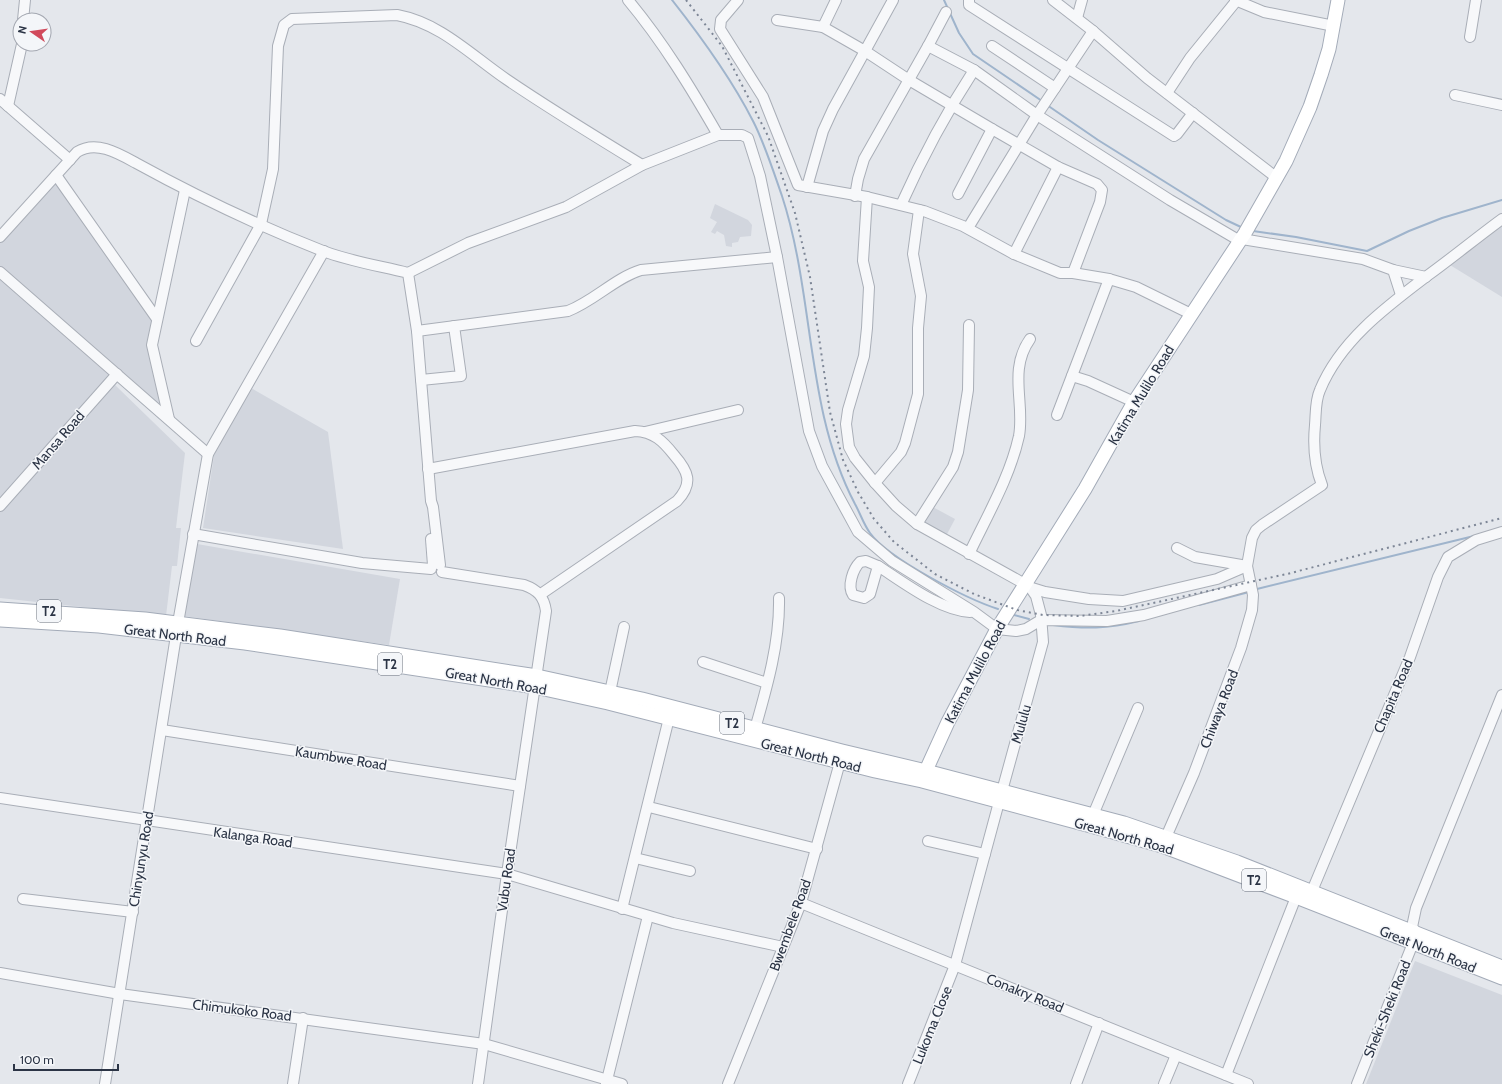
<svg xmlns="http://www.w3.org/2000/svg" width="1502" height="1084" font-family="Cabin,sans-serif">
	<rect width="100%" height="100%" fill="#e4e7ec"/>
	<g fill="#d2d6de">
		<polygon points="55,181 154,320 164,413 0,270 0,240"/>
		<polygon points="715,204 748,220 752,225 751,236 740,237 738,242 732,243 732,247 726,246 724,235 717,231 715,234 711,232 717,222 710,218"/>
		<polygon points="1502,223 1502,297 1450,265"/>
		<polygon points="0,271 115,375 115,385 185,453 176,528 181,528 177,566 172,566 166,616 0,598"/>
		<polygon points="251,388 328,432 343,549 203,528 215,449"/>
		<polygon points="931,506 955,519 946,536 922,523"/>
		<polygon points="197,544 400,579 389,645 184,616"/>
		<polygon points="1415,961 1502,995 1502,1084 1366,1084"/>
	</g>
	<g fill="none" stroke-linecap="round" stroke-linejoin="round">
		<g stroke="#9fb4cc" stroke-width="2">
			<path d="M672,0C702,38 731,78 753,121C764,142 774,173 782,196C815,297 805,409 855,504C860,513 864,525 870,533C889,559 967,599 998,609"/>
			<polyline points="944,0 959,33 973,54 1042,101"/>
			<polyline points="1047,105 1098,140 1226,220 1243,228"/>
			<polyline points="1253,231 1296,237 1367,251 1409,231 1442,218 1502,200"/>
			<polyline points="1257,589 1474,536"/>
			<polyline points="1199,605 1249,592"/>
			<polyline points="1014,615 1029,619"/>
			<path d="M1053,625C1085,629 1107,629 1139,621"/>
		</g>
		<defs>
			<g id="minor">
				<polyline points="738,0 721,20 720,29 763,97 798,185 867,197 924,211 963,226 1014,254 1060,273 1073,273 1109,279 1136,287 1191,314"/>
				<polyline points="969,0 969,5 1174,136 1177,134 1193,113"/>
				<polyline points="1053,0 1093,31 1147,78 1277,178"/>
				<polyline points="1235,0 1264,12 1334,26"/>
				<polyline points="1077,18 1082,0"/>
				<polyline points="23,20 25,0"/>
				<polyline points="777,20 823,27 865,51 893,0"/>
				<polyline points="823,27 836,0"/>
				<polyline points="1093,31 1037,115 1170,200 1240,241"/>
				<polyline points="1470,37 1476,0"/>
				<polyline points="928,46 946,12"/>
				<polyline points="992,46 1055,88"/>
				<polyline points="1167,93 1190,58 1237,0"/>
				<polyline points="1455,95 1502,105"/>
				<polyline points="0,99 70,160"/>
				<polyline points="8,106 22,44"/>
				<polyline points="718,135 742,135 748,138 760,176 777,257 809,431 822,466 858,532 892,561 974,612 997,629 1016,631 1026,629 1041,620 1107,621 1144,615 1251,585"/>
				<polyline points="56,175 157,319"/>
				<polyline points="807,187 823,131 833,109 865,51 909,80 992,129 1058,167 1097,184 1102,190 1100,202 1073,273"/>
				<polyline points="958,194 992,129"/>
				<polyline points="855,196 858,179 864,159 928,46 974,70 1037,115 968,228"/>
				<polyline points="867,197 863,261 869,287 867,328 864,356 848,410 846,424 849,447 855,458 875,483 896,506 917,524 1032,588 1045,592 1089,599 1123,601 1217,579 1247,566"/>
				<path d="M901,205C922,158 946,113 974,70"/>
				<path d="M0,237L77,152C96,140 118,153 136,163C196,196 259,226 323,251C349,261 380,266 408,273L417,331L431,501L433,507L440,565"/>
				<polyline points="1242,239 1363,259 1393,270 1401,295"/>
				<polyline points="1014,254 1058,167"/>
				<polyline points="1393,270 1426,277"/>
				<polyline points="0,272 208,454"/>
				<path d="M408,273L468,243L566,207L642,165L718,135C691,88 663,42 628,0"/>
				<path d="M417,331L568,311C594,301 615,278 641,270L777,257"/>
				<path d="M196,341L261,224L273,169L278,46L284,25L292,19L397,15C440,23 471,55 506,79C550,109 596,137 642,165"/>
				<polyline points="1072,376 1088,381 1134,402"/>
				<polyline points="421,380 461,376 454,326"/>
				<polyline points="1057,415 1109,279"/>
				<polyline points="169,419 152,345 185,190"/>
				<polyline points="645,432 738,410"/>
				<path d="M428,469L635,431C654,432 663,441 674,455C688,471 694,483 677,501L541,594"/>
				<polyline points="875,483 901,452 905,443 918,394 918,328 921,296 913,254 919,210"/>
				<polyline points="0,506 117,374"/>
				<polyline points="917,524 953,467 958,452 968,390 969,325"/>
				<polyline points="193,534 362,563 431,569"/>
				<polyline points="431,539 433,565"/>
				<polyline points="1177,548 1195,557 1247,566"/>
				<path d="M969,554C987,516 1010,477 1019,436C1025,403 1008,370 1030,339"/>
				<path d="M866,561L878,566L870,594L864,598L853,595C847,586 853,569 860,562Z"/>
				<path d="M878,566C903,582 939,610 970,612"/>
				<path d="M442,572L524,585C538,590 544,597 546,611L507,874L478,1084"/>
				<polyline points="703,662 767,683"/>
				<polyline points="610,692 624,627"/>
				<path d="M755,729C767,687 780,642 779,598"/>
				<polyline points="162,730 520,786"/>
				<polyline points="1002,791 1043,642 1041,615 1036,596 1029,586"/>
				<polyline points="0,798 507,874 673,923 783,947"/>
				<polyline points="649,807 817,849"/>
				<polyline points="1093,815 1138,708"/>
				<polyline points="928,841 985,854"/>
				<path d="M1163,844L1194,773L1241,648L1252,610L1253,595L1247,566L1252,538L1256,530L1262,525L1322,485C1314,465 1313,446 1315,425C1316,414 1315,401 1320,390C1340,341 1386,307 1427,276C1452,258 1476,238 1502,219"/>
				<polyline points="635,858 690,871"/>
				<polyline points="1312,891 1410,657 1438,577 1448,557 1476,540 1502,532"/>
				<polyline points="23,899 133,912"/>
				<polyline points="801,903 1248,1084"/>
				<polyline points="622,909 669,718"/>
				<polyline points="0,973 120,994 484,1044 622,1084"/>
				<polyline points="1226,1075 1296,897"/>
				<polyline points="105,1084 178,623 208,454 324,251"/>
				<polyline points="293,1084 303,1018"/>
				<polyline points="606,1084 648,916"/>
				<polyline points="728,1084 801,903 840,762"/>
				<polyline points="908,1084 955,965 999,802"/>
				<polyline points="1076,1084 1099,1023"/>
				<polyline points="1164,1084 1176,1055"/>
				<polyline points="1357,1084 1417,933 1412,927 1416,908 1502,695"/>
			</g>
			<g id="major">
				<polyline points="0,609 145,619 280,636 537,676 642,699 842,751 926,771 1124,823 1237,862 1502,967"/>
				<polyline points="0,620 99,626 245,643 535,687 608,703 875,771 922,781 1102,829 1162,846 1296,897 1502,978"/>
				<polyline points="923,777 948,722 997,629 1085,489 1134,402 1245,233 1286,161 1310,107 1321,75 1329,49 1338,0"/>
			</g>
		</defs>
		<use href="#minor" stroke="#a9aeb7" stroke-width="12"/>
		<use href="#major" stroke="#a3abb8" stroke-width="15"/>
		<use href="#minor" stroke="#f7f8fa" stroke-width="10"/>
		<use href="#major" stroke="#fff" stroke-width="13"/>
		<polyline stroke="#7d8696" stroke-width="2" stroke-dasharray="2 4" stroke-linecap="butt" points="686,0 722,46 768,136 795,213 810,277 830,412 843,460 858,492 874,519 894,542 935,574 974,594 1017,610 1043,615 1080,616 1116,611 1287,574 1502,518"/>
	</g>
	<g text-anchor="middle" stroke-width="3" stroke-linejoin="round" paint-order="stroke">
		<g fill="#f4f6f9" stroke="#676e7b" stroke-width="1">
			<rect x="37" y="600" width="24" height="22" rx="3"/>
			<rect x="378" y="653" width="24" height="22" rx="3"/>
			<rect x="720" y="712" width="24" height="22" rx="3"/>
			<rect x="1242" y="869" width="24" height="22" rx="3"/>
		</g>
		<g font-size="13" font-weight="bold" fill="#2b3445">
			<text x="49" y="616">T2</text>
			<text x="390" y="669">T2</text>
			<text x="732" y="728">T2</text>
			<text x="1254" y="885">T2</text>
		</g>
		<g font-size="14" fill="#2b3445" stroke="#f4f6f9">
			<text transform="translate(1141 395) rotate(-59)" y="5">Katima Mulilo Road</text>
			<text transform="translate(58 440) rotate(-49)" y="5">Mansa Road</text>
			<text transform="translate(175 635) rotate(7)" y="5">Great North Road</text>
			<text transform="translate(975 672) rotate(-62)" y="5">Katima Mulilo Road</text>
			<text transform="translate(496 681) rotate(10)" y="5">Great North Road</text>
			<text transform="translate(1393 696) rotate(-67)" y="5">Chapita Road</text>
			<text transform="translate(1219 709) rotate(-69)" y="5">Chiwaya Road</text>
			<text transform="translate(1021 724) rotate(-74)" y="5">Mululu</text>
			<text transform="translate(811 755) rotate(14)" y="5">Great North Road</text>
			<text transform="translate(341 758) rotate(9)" y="5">Kaumbwe Road</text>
			<text transform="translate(1124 836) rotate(16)" y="5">Great North Road</text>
			<text transform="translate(253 837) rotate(8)" y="5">Kalanga Road</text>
			<text transform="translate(141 859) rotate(-81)" y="5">Chinyunyu Road</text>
			<text transform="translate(506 880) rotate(-82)" y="5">Vubu Road</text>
			<text transform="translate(790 925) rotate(-70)" y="5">Bwembele Road</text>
			<text transform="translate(1428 949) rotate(22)" y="5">Great North Road</text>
			<text transform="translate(1025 993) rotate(22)" y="5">Conakry Road</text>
			<text transform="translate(1387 1009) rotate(-68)" y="5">Sheki-Sheki Road</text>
			<text transform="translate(242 1010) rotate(7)" y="5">Chimukoko Road</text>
			<text transform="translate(932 1025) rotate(-68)" y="5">Lukoma Close</text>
		</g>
	</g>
	<g transform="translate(32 32) rotate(283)"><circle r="19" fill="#f4f6f9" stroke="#a4a8b1"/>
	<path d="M0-3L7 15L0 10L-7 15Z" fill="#d1495b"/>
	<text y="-6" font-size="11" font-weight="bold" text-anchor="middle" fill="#2b3445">N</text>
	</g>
	<path d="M14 1064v6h104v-6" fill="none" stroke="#2b3445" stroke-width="2"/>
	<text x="20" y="1064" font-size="12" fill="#2b3445" stroke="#f4f6f9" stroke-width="3" paint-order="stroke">100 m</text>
</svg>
